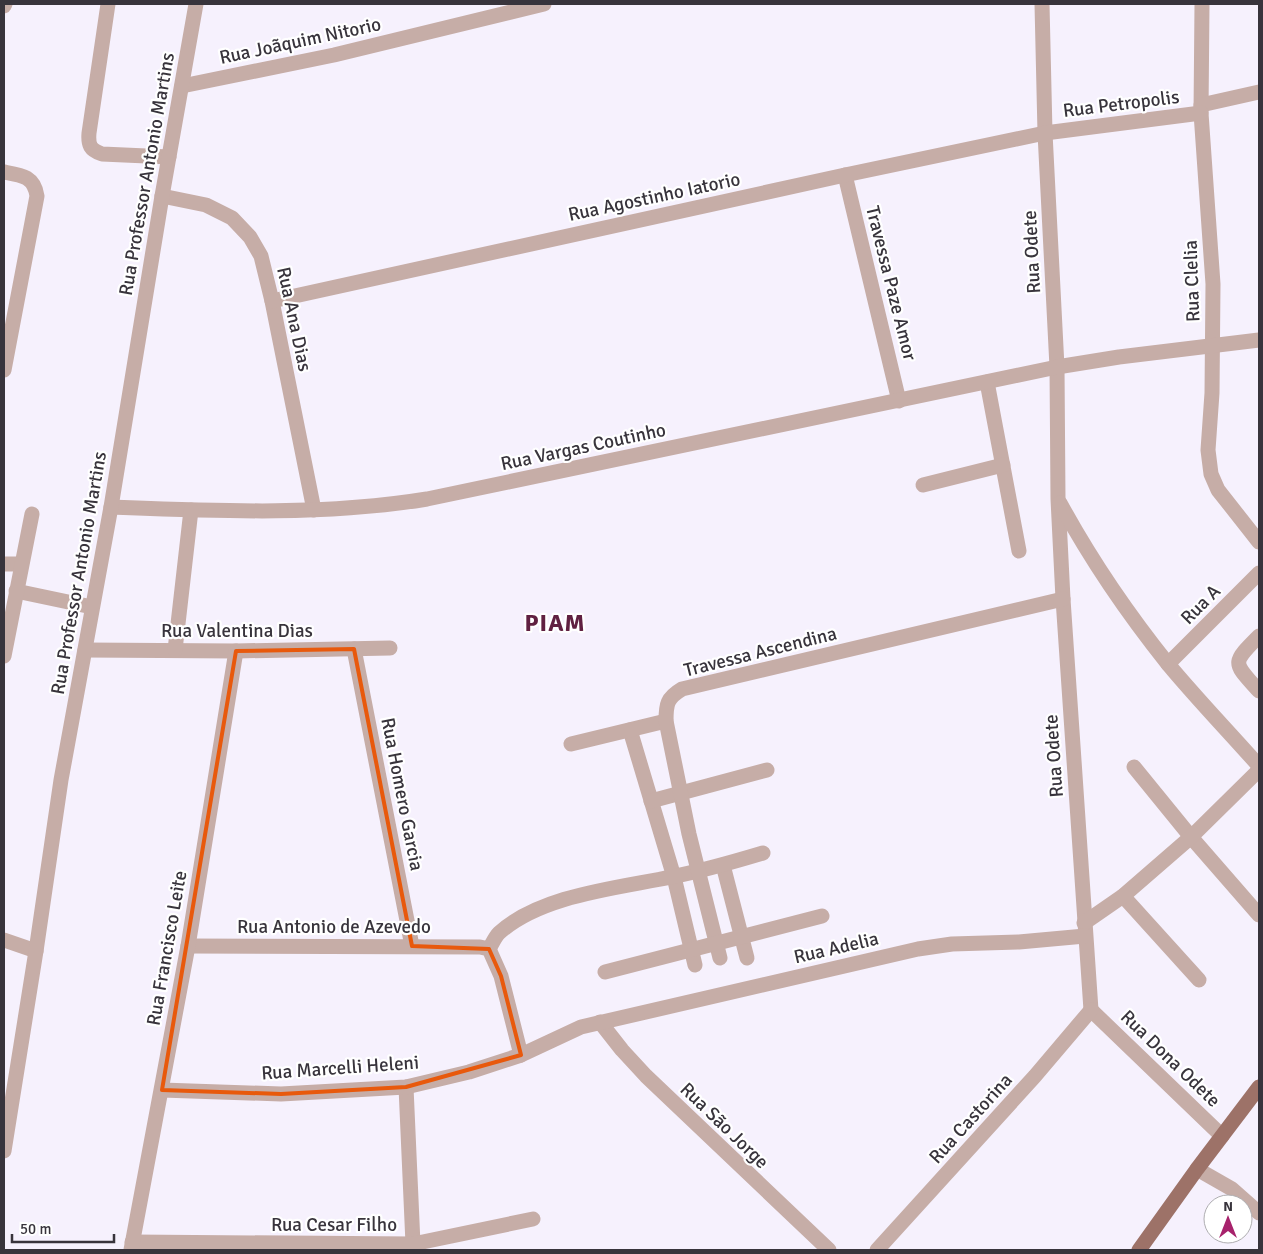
<svg xmlns="http://www.w3.org/2000/svg" width="1263" height="1254" font-family="Signika,sans-serif">
	<rect width="100%" height="100%" fill="#f6f1fd"/>
	<g fill="none" stroke-linecap="round" stroke-linejoin="round">
		<g stroke="#c6ada7" stroke-width="15">
			<path d="M108,4L89,133C88,145 90,150 102,154L169,157"/>
			<polyline points="1042,4 1045,133 1057,367 1058,499 1063,599 1091,1010"/>
			<polyline points="1202,4 1201,113 1213,284 1212,393 1208,450 1211,474 1218,490 1259,542"/>
			<polyline points="4,6 5,4"/>
			<polyline points="182,86 334,55 544,4"/>
			<polyline points="1201,105 1259,92"/>
			<path d="M4,172C21,175 34,176 37,196L4,370"/>
			<polyline points="845,175 899,401"/>
			<polyline points="162,196 206,205 232,218 250,237 261,256 272,301 314,510"/>
			<polyline points="272,301 845,175 1045,133 1201,113"/>
			<polyline points="987,382 1019,551"/>
			<polyline points="923,485 1003,465"/>
			<path d="M1060,503C1091,560 1128,614 1168,664C1197,699 1229,732 1259,766"/>
			<path d="M111,507C216,511 323,516 427,499L1057,367L1119,357L1259,340"/>
			<polyline points="4,564 21,564"/>
			<polyline points="16,591 92,607"/>
			<path d="M1259,636C1231,664 1233,662 1259,691"/>
			<polyline points="354,649 412,946"/>
			<polyline points="85,650 236,651 390,648"/>
			<polyline points="175,650 191,510"/>
			<polyline points="4,656 32,514"/>
			<polyline points="1168,664 1259,573"/>
			<polyline points="630,730 674,877 695,965"/>
			<polyline points="571,744 666,721"/>
			<polyline points="1134,767 1191,837 1259,915"/>
			<polyline points="651,801 767,770"/>
			<polyline points="723,865 747,958"/>
			<polyline points="1123,896 1199,980"/>
			<polyline points="1084,923 1123,896 1191,837 1259,770"/>
			<polyline points="4,940 36,951"/>
			<polyline points="188,946 480,947 489,949 501,976 521,1055"/>
			<path d="M489,949C492,944 495,937 499,933C541,895 618,888 671,877C702,871 733,862 763,853"/>
			<path d="M720,958L689,834L666,721C666,704 667,698 682,689L1063,599"/>
			<polyline points="605,972 822,916"/>
			<polyline points="1091,1010 1222,1136"/>
			<polyline points="600,1022 622,1050 646,1076 829,1250"/>
			<polyline points="406,1087 413,1244"/>
			<polyline points="162,1090 281,1094 406,1087 469,1072 521,1055 581,1027 918,949 952,944 1019,942 1085,936"/>
			<polyline points="4,1151 36,951 61,780 111,507 162,196 196,4"/>
			<polyline points="1197,1169 1232,1189 1259,1213"/>
			<polyline points="132,1242 413,1244 533,1219"/>
			<polyline points="131,1250 188,946 236,651"/>
			<polyline points="877,1250 1035,1076 1091,1010"/>
		</g>
		<polyline stroke="#9d7268" stroke-width="15" points="1139,1250 1197,1169 1259,1087"/>
	</g>
	<path fill="none" stroke="#e8590c" stroke-width="4" stroke-linejoin="round" d="M354,649L412,946L489,949L501,976L521,1055L406,1087L281,1094L162,1090L236,651Z"/>
	<g text-anchor="middle" stroke-width="4.5" stroke-linejoin="round" paint-order="stroke">
		<g font-size="19" fill="#38343c" stroke="#fff">
			<text transform="translate(300 40) rotate(-12)" y="7">Rua Joãquim Nitorio</text>
			<text transform="translate(1121 103) rotate(-7)" y="7">Rua Petropolis</text>
			<text transform="translate(146 174) rotate(-80)" y="7">Rua Professor Antonio Martins</text>
			<text transform="translate(654 196) rotate(-12)" y="7">Rua Agostinho Iatorio</text>
			<text transform="translate(1031 252) rotate(-93)" y="7">Rua Odete</text>
			<text transform="translate(1191 281) rotate(-92)" y="7">Rua Clelia</text>
			<text transform="translate(892 283) rotate(76)" y="7">Travessa Paze Amor</text>
			<text transform="translate(295 319) rotate(78)" y="7">Rua Ana Dias</text>
			<text transform="translate(583 446) rotate(-12)" y="7">Rua Vargas Coutinho</text>
			<text transform="translate(78 573) rotate(-80)" y="7">Rua Professor Antonio Martins</text>
			<text transform="translate(1200 604) rotate(-45)" y="7">Rua A</text>
			<text x="237" y="637">Rua Valentina Dias</text>
			<text transform="translate(760 651) rotate(-14)" y="7">Travessa Ascendina</text>
			<text transform="translate(1053 756) rotate(-94)" y="7">Rua Odete</text>
			<text transform="translate(403 794) rotate(79)" y="7">Rua Homero Garcia</text>
			<text x="334" y="933">Rua Antonio de Azevedo</text>
			<text transform="translate(836 947) rotate(-13)" y="7">Rua Adelia</text>
			<text transform="translate(166 948) rotate(-80)" y="7">Rua Francisco Leite</text>
			<text transform="translate(1171 1058) rotate(44)" y="7">Rua Dona Odete</text>
			<text transform="translate(340 1067) rotate(-4)" y="7">Rua Marcelli Heleni</text>
			<text transform="translate(970 1118) rotate(-48)" y="7">Rua Castorina</text>
			<text transform="translate(725 1125) rotate(44)" y="7">Rua São Jorge</text>
			<text x="334" y="1231">Rua Cesar Filho</text>
		</g>
		<g font-size="24" font-weight="bold" letter-spacing="1" fill="#602041" stroke="#fff">
			<text x="555" y="631">PIAM</text>
		</g>
	</g>
	<rect width="1263" height="1254" fill="none" stroke="#38343c" stroke-width="10"/>
	<g transform="translate(1228 1219)"><circle r="24" fill="#ffffff" stroke="#afaeb1"/>
	<path d="M0-4L9 19L0 12L-9 19Z" fill="#a7226c"/>
	<text y="-8" font-size="14" font-weight="bold" text-anchor="middle" fill="#38343c">N</text>
	</g>
	<path d="M12 1234v8h102v-8" fill="none" stroke="#38343c" stroke-width="2.5"/>
	<text x="20" y="1234" font-size="15" fill="#38343c" stroke="#ffffff" stroke-width="4" paint-order="stroke">50 m</text>
</svg>
